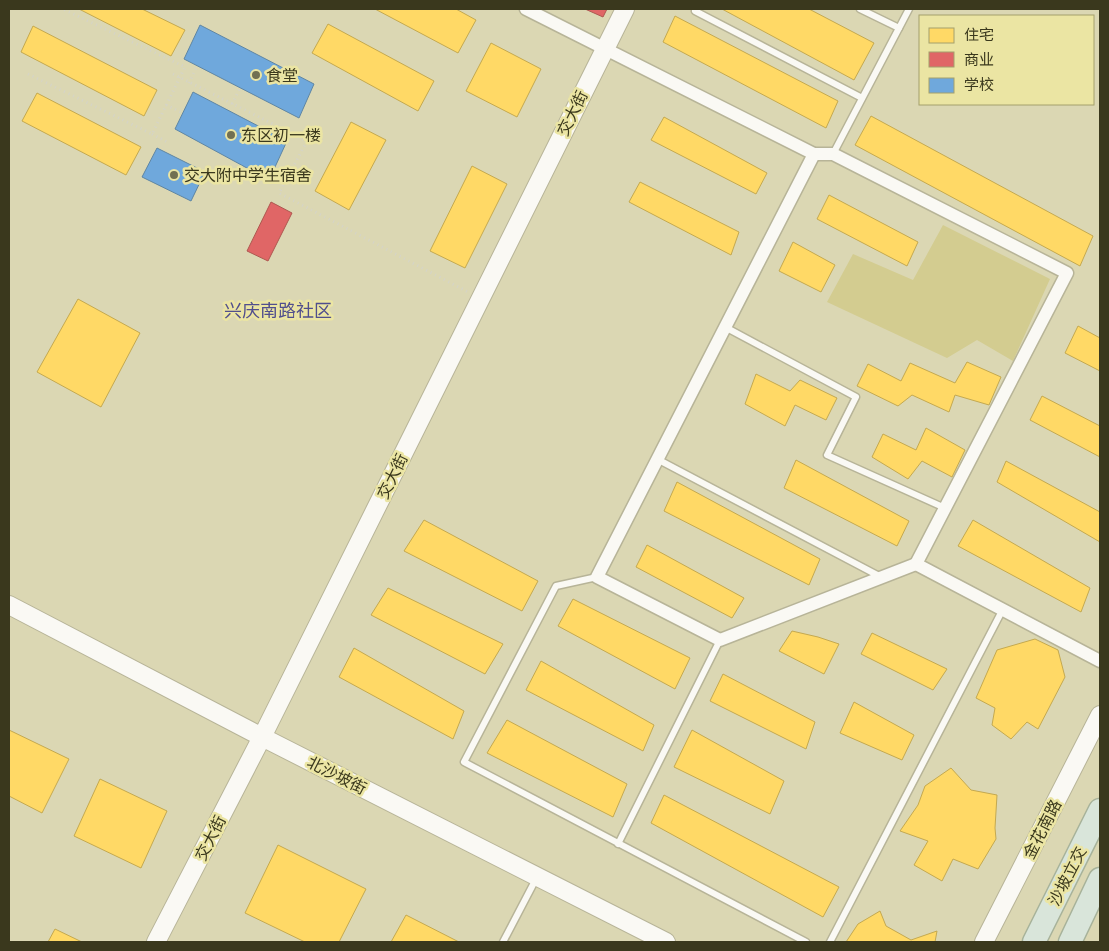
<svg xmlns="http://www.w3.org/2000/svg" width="1109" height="951" font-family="Inter,'Noto Sans SC',sans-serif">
	<rect width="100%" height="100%" fill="#dbd7b3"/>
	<polygon fill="#d3cc90" points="943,225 1050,279 1013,361 977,340 947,358 827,302 853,254 913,280"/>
	<g fill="#ffd966" stroke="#c4a950">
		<polygon points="79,9 142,9 185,30 171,56"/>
		<polygon points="375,9 456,9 476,20 458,53"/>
		<polygon points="722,9 809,9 874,43 854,80"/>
		<polygon points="675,16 838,101 826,128 663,42"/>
		<polygon points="328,24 434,81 418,111 312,53"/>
		<polygon points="33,26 157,90 144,116 21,52"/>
		<polygon points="491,43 541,69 517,117 466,91"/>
		<polygon points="37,93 141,147 126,175 22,121"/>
		<polygon points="871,116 1093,236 1080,266 855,145"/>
		<polygon points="664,117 767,173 756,194 651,140"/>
		<polygon points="351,122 386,140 349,210 315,191"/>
		<polygon points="472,166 507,184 465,268 430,251"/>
		<polygon points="640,182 739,232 731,255 629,202"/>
		<polygon points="829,195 918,242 907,266 817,219"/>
		<polygon points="793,242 835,265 821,292 779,271"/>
		<polygon points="78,299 140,333 101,407 37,372"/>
		<polygon points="1078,326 1100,338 1100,371 1065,353"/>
		<polygon points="967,362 1001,377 989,405 955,395 949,412 912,395 898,406 857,386 868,364 901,381 910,363 955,383"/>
		<polygon points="756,374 790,391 800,380 837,398 826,420 795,405 785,426 745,404"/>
		<polygon points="1042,396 1100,426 1100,457 1030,420"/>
		<polygon points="926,428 965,450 952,477 922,461 908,479 872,457 883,434 916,450"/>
		<polygon points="796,460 909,521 897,546 784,488"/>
		<polygon points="1006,461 1100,512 1100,542 997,482"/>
		<polygon points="677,482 820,559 809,585 664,511"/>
		<polygon points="424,520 538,581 522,611 404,551"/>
		<polygon points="973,520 1090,588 1081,612 958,546"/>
		<polygon points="647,545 744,598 732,618 636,567"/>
		<polygon points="388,588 503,644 485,674 371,615"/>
		<polygon points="573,599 690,658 675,689 558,626"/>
		<polygon points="792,631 818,637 839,644 824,674 779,651"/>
		<polygon points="872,633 947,669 933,690 861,654"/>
		<polygon points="1035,639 1058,650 1065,677 1038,729 1027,722 1011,739 992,725 995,708 976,698 997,650"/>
		<polygon points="354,648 464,711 453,739 339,677"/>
		<polygon points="541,661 654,725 643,751 526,690"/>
		<polygon points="723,674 815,722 806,749 710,701"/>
		<polygon points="854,702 914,735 902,760 840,733"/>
		<polygon points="507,720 627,784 613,817 487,753"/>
		<polygon points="9,730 69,759 42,813 9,796"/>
		<polygon points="692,730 784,781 770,814 674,767"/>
		<polygon points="951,768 971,790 997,795 995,828 996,839 978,869 953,859 942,881 914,865 928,841 900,831 918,805 925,786"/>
		<polygon points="100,779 167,811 141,868 74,836"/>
		<polygon points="664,795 839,887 823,917 651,823"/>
		<polygon points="278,845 366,889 339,942 305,942 245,913"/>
		<polygon points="880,911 886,926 911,940 937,931 935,942 846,942 858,924"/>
		<polygon points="406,915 459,942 391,942"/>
		<polygon points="55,929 82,942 48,942"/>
	</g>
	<g fill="#e06666" stroke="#ae5850">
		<polygon points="585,9 607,9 603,17"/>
		<polygon points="271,202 292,213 268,261 247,251"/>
	</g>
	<g fill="#6fa8dc" stroke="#5f86a3">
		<polygon points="200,25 314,84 299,118 184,59"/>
		<polygon points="193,92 287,141 269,180 175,129"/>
		<polygon points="157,148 205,172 191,201 142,177"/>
	</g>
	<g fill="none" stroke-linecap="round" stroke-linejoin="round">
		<defs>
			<g id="lane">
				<polyline points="860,9 899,28"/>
				<polyline points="695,11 862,98"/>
				<polyline points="833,154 909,9"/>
				<polyline points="725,327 856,397 827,455 945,508"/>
				<polyline points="657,459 881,577"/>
				<polyline points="597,577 556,586 464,762 806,942"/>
				<polyline points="618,844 720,640"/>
				<polyline points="503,942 537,877"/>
				<polyline points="830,942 1003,609"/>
			</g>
			<g id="street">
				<polyline points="526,9 814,154 833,154 1067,273 916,564 1100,661"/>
				<polyline points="814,154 597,577 720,640 916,564"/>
			</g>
			<g id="secondary">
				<polyline points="9,605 262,737 666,942"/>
				<polyline points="156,942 262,737 625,9"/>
				<polyline points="984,942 1100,715"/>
			</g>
			<g id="highway">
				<polyline points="1034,942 1100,810"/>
				<polyline points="1070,942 1100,879"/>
			</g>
		</defs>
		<use href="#lane" stroke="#b7b498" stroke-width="9"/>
		<use href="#street" stroke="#b7b498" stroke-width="15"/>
		<use href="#secondary" stroke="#b7b498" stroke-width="20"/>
		<use href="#highway" stroke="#a7b29a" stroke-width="25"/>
		<g stroke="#d5d4c8" stroke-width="3" stroke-dasharray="1 4" stroke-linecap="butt">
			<polyline points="28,74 152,134 185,67 63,9"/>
			<polyline points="173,74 307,141 279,193 468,292"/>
			<polyline points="189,83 197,66"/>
			<polyline points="232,104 240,88"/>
			<polyline points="166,105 183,113"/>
			<polyline points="152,134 169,143"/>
			<polyline points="307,141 314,129"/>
		</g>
		<use href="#lane" stroke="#faf9f4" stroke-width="6"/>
		<use href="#street" stroke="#faf9f4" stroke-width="12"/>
		<use href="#secondary" stroke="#faf9f4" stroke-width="18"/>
		<use href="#highway" stroke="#d9e5da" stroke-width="22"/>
	</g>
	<g fill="#727052" stroke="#ebe5a3" stroke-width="2">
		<circle cx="256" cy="75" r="5"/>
		<circle cx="231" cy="135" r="5"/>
		<circle cx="174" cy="175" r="5"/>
	</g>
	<g text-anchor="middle" stroke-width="5" stroke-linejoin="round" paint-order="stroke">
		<g font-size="16" fill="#3a381d" stroke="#ebe5a3" text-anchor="start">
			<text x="266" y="81">食堂</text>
			<text x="241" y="141">东区初一楼</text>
			<text x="184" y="181">交大附中学生宿舍</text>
		</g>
		<g font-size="16" fill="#3a381d" stroke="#ebe5a3">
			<text transform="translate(572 113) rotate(-64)" y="6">交大街</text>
			<text transform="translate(392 476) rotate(-64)" y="6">交大街</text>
			<text transform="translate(337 775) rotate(27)" y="6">北沙坡街</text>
			<text transform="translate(1042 829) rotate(-63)" y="6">金花南路</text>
			<text transform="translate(210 838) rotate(-63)" y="6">交大街</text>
			<text transform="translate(1067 876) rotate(-63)" y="6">沙坡立交</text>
		</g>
		<g font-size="18" fill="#514f8d" stroke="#ebe5a3">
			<text x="278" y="317">兴庆南路社区</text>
		</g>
	</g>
	<rect width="1109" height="951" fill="none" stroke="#3a381d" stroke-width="20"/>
	<rect x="919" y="15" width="175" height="90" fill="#ebe5a3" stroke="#a4a06d"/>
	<rect x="929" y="28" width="25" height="15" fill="#ffd966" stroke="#a4a06d"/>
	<text x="964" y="40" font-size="15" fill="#3a381d">住宅</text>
	<rect x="929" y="52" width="25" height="15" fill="#e06666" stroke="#a4a06d"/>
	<text x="964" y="65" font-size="15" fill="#3a381d">商业</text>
	<rect x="929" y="78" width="25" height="15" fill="#6fa8dc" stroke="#a4a06d"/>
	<text x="964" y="90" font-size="15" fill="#3a381d">学校</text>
</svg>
